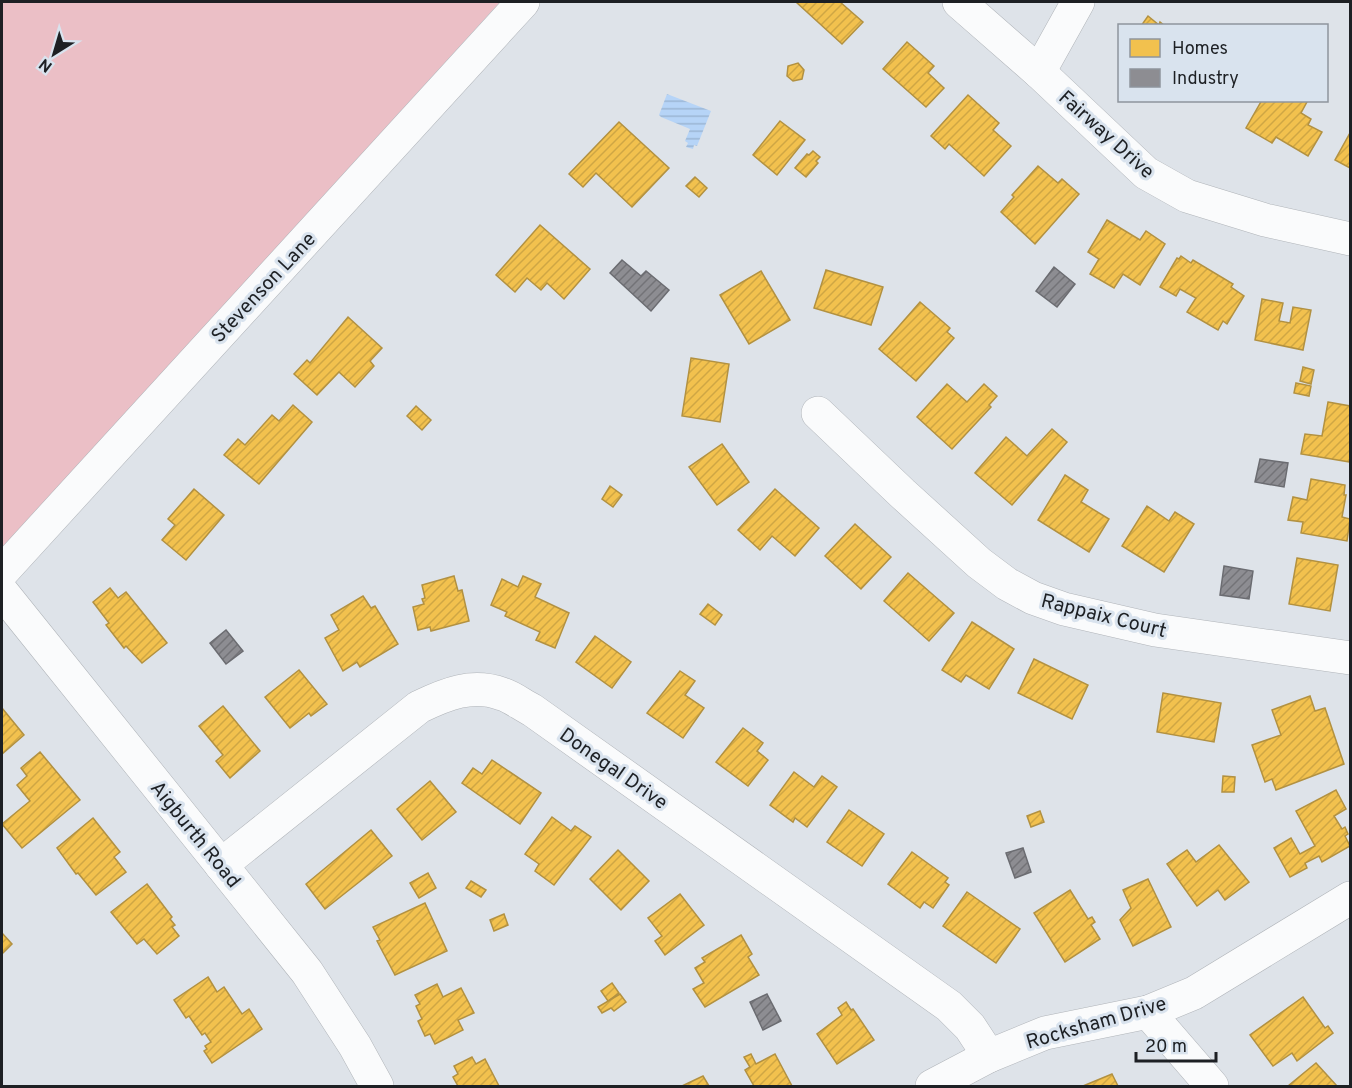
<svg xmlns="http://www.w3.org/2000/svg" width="1352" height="1088" font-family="Overpass,sans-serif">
	<defs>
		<pattern id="water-rules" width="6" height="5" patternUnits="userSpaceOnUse" patternTransform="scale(1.5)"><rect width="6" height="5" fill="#b6d4f7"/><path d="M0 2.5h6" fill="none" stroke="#9cb6d4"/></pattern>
		<pattern id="homes-hatch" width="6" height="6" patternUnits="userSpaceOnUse" patternTransform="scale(1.5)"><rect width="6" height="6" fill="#f2c14e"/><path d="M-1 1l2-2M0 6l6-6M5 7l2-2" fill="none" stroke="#cfa644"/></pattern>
		<pattern id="industry-hatch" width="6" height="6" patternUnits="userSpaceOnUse" patternTransform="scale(1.5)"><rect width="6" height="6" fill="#8d8d92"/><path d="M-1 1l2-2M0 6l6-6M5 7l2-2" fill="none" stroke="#737377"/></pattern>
	</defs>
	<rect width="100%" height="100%" fill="#dee3e9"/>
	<polygon fill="#ebbfc6" points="2,2 500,2 2,550"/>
	<polygon fill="url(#water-rules)" points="667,94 711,111 697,146 694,145 693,149 686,147 688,143 685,141 690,129 661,117 659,115"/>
	<g fill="url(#homes-hatch)" stroke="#b29141" stroke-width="1.5">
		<polygon points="796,2 840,2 863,22 842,44"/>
		<polygon points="1148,16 1159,25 1160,22 1165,26 1141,26"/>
		<polygon points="907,42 934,66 928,73 944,88 926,107 883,69"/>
		<polygon points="798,63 804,70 802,79 793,81 787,76 788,66"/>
		<polygon points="968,95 999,123 993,130 1011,146 984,176 949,144 945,149 931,136"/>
		<polygon points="1262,100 1308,100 1301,113 1311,119 1308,125 1322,132 1308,156 1276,137 1272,143 1246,128"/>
		<polygon points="780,121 805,140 777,175 753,155"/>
		<polygon points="619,122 669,168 632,207 596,173 583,187 569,174"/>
		<polygon points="1350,133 1350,168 1335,160"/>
		<polygon points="813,151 820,157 816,161 818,163 806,177 795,168 807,154 809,155"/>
		<polygon points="1038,166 1058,183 1062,179 1079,194 1035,244 1001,212 1014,197 1012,195"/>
		<polygon points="695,177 707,188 699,197 686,186"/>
		<polygon points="1107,220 1140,240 1146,231 1165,244 1140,285 1123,274 1114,288 1090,274 1099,259 1088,252"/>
		<polygon points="540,225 590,269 564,299 547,283 541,290 527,278 515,292 496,275"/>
		<polygon points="1181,256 1191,263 1193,260 1233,284 1231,287 1244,296 1227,324 1223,321 1218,330 1187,312 1196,298 1180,289 1176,296 1160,287 1177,258 1179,259"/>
		<polygon points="826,270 883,287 871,325 814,308"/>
		<polygon points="761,271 790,320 749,344 720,295"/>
		<polygon points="1262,299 1283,303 1279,321 1290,323 1293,307 1311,310 1303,350 1255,340"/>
		<polygon points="920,302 950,328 947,332 954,338 916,381 879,349"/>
		<polygon points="348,317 382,348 370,361 374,366 355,387 339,372 317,395 294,374 307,360 310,363"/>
		<polygon points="691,358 729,364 720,422 682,416"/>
		<polygon points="1303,367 1314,370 1311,384 1300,381"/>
		<polygon points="1296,383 1311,386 1309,396 1294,393"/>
		<polygon points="947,384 967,402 984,384 997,396 989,405 991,407 952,449 917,417"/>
		<polygon points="1328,402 1350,406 1350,462 1301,454 1305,434 1322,436"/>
		<polygon points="293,405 312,422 259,484 224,455 238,439 245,445 272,415 279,421"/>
		<polygon points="416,406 431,420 422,430 407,416"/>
		<polygon points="1052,429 1067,442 1012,505 975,473 1006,437 1027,456"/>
		<polygon points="722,444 749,482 717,505 689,467"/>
		<polygon points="1065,475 1088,490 1081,502 1109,519 1089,552 1038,520"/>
		<polygon points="1311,479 1345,485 1344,495 1346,495 1342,517 1350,519 1347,541 1301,533 1303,522 1288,520 1293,497 1307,500"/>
		<polygon points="610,486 622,495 613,507 602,499"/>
		<polygon points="194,489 224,515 186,560 162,540 175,525 168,519"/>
		<polygon points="775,489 819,528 795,556 772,536 760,550 738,530"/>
		<polygon points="1147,506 1169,521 1175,512 1194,524 1164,572 1122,546"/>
		<polygon points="855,524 891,557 861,589 825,556"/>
		<polygon points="1297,558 1338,565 1330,611 1289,604"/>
		<polygon points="908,573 954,613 929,641 884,601"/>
		<polygon points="454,576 458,591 462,590 469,621 431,631 430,627 418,630 413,607 424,604 422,599 425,598 422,585"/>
		<polygon points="523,576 541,584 535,597 569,613 555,648 536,640 540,632 505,616 507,612 491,605 502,579 518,587"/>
		<polygon points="110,588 118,598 126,592 167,643 142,663 126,646 124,648 106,625 109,623 93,602"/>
		<polygon points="363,596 371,608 375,606 398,644 360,667 357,662 343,671 325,638 339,630 331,615"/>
		<polygon points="708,604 722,615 715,625 700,614"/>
		<polygon points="972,622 1014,649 989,689 966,675 961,682 942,670"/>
		<polygon points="595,636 631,662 612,688 576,662"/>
		<polygon points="1034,659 1088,685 1072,719 1018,693"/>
		<polygon points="299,670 327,704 311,716 309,713 290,728 265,697"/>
		<polygon points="680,671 695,681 685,695 704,708 683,738 647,713"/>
		<polygon points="1163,693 1221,703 1214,742 1157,732"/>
		<polygon points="1310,696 1315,711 1325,708 1344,764 1276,790 1272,779 1265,782 1252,745 1281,735 1272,710"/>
		<polygon points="223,706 260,751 230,778 216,761 223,755 199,726"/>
		<polygon points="2,708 24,735 2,754"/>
		<polygon points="743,728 763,743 757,751 768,760 748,786 716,762"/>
		<polygon points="40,752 80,800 22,848 2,824 30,801 17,785 27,776 21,768"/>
		<polygon points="492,760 541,793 520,824 462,783 473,768 482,774"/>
		<polygon points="794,772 814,787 822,776 837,787 807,827 795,818 793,822 770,805"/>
		<polygon points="1223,776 1235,777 1234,792 1222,792"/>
		<polygon points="430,781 456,812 422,840 397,809"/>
		<polygon points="1336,790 1346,809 1334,816 1342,829 1345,827 1348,834 1345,836 1350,846 1322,862 1319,856 1305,863 1307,868 1290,877 1274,848 1291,838 1300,854 1315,846 1296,811"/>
		<polygon points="849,810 884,834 862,866 827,842"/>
		<polygon points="1040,811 1044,822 1031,827 1027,816"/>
		<polygon points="552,817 571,831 575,826 591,837 554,885 535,871 539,864 525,854"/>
		<polygon points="93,818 120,852 114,857 126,872 96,895 78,873 76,874 57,848"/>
		<polygon points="371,830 392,856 325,909 306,884"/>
		<polygon points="1219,845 1249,882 1225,900 1218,890 1197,906 1167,864 1187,850 1196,862"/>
		<polygon points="618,850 649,881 621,910 590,879"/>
		<polygon points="912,852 948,878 945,882 949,885 933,908 924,902 920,908 888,884"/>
		<polygon points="428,873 436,888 419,898 410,883"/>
		<polygon points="1148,879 1171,927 1133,946 1120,920 1131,908 1123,890"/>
		<polygon points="471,881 486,890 481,897 466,888"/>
		<polygon points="147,884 172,917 170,919 175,925 172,927 179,936 157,954 144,939 137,944 111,912"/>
		<polygon points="1070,890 1088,919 1092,917 1095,922 1091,925 1100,939 1065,962 1034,913"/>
		<polygon points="967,892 1020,929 996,963 943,926"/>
		<polygon points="680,894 704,925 665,955 655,941 662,936 648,918"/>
		<polygon points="425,903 447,951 395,975 377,941 380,940 373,927"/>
		<polygon points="504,914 508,925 494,931 490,920"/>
		<polygon points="2,933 12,944 2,954"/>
		<polygon points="741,935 752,954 748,957 759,975 705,1007 693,989 704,983 695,968 705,962 702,958"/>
		<polygon points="208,977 217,992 224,987 242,1014 249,1009 262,1029 212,1063 204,1051 207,1049 205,1046 211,1042 205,1033 202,1035 189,1016 186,1018 174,1000"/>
		<polygon points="612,983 619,993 608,1001 601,991"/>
		<polygon points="437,984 443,997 461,988 474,1013 458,1020 463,1030 435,1044 430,1034 425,1036 418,1021 422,1019 416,1006 420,1004 415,995"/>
		<polygon points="620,994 626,1002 614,1011 611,1008 602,1013 598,1007"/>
		<polygon points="1303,997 1325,1028 1328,1026 1333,1033 1297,1061 1292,1053 1273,1066 1250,1035"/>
		<polygon points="846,1002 851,1010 853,1009 874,1040 837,1064 817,1034 842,1015 838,1008"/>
		<polygon points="751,1054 756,1064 775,1054 792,1086 754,1086 745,1070 750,1067 744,1057"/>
		<polygon points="472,1057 476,1064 485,1059 499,1086 458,1086 453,1077 458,1074 454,1066"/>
		<polygon points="1316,1063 1337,1086 1288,1086"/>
		<polygon points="1112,1074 1118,1086 1083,1086"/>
		<polygon points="703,1076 709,1086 682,1086"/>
	</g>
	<g fill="url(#industry-hatch)" stroke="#6b6c71" stroke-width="1.5">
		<polygon points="622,260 641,276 646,271 669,290 651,311 610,273"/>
		<polygon points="1054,267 1075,284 1057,307 1036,291"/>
		<polygon points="1260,459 1288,463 1284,487 1255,482"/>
		<polygon points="1224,566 1253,571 1249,599 1220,595"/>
		<polygon points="226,630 243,651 226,664 210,643"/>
		<polygon points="1023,848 1031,872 1015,878 1006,853"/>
		<polygon points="767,994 781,1021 763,1030 750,1002"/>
	</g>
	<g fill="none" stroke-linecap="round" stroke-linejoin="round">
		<defs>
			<g id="minor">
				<polyline points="959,2 1039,72 1146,173 1187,196 1265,220 1350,239"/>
				<polyline points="1039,72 1078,2"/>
				<polyline points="818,413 902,493 979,563 1007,584 1033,598 1064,609 1155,630 1350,658"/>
				<polyline points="2,572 523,2"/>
				<polyline points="2,592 307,972 355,1046 377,1086"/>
				<path d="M221,865L419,707C446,694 472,683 502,694C512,697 522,705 532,710L949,1006L970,1027L989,1056"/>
				<polyline points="1148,1012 1212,1086"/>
				<polyline points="932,1086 989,1056 1045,1033 1148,1012 1194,993 1350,898"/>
			</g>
		</defs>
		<use href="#minor" stroke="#b0b4b9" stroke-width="34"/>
		<use href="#minor" stroke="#fafbfc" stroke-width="33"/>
	</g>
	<g text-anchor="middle" stroke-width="6" stroke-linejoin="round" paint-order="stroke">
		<g font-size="20" fill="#1d2024" stroke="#d9e3ee">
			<text transform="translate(1107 134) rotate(42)" y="7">Fairway Drive</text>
			<text transform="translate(263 287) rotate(-47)" y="7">Stevenson Lane</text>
			<text transform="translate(1104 615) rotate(14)" y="7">Rappaix Court</text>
			<text transform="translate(614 768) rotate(35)" y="7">Donegal Drive</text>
			<text transform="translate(196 834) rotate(51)" y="7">Aigburth Road</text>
			<text transform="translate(1096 1022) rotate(-16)" y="7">Rocksham Drive</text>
		</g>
	</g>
	<rect width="1352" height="1088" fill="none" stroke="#1d2024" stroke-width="6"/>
	<rect x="1118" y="24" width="210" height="78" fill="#d9e3ee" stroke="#8e959d" stroke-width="1.5"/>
	<rect x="1130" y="39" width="30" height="18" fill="#f2c14e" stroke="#8e959d" stroke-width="1.5"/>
	<text x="1172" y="54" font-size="18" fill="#1d2024">Homes</text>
	<rect x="1130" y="69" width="30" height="18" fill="#8d8d92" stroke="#8e959d" stroke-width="1.5"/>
	<text x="1172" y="84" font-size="18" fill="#1d2024">Industry</text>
	<g transform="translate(54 54) rotate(217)" stroke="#d9e3ee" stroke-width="4.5" paint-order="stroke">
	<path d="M0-4.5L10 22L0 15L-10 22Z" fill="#1d2024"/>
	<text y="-9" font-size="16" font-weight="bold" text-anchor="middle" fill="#1d2024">N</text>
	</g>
	<path d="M1136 1052v9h80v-9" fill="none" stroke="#1d2024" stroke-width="3"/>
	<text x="1145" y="1052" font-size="18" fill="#1d2024" stroke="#d9e3ee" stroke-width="4.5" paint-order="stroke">20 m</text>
</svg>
